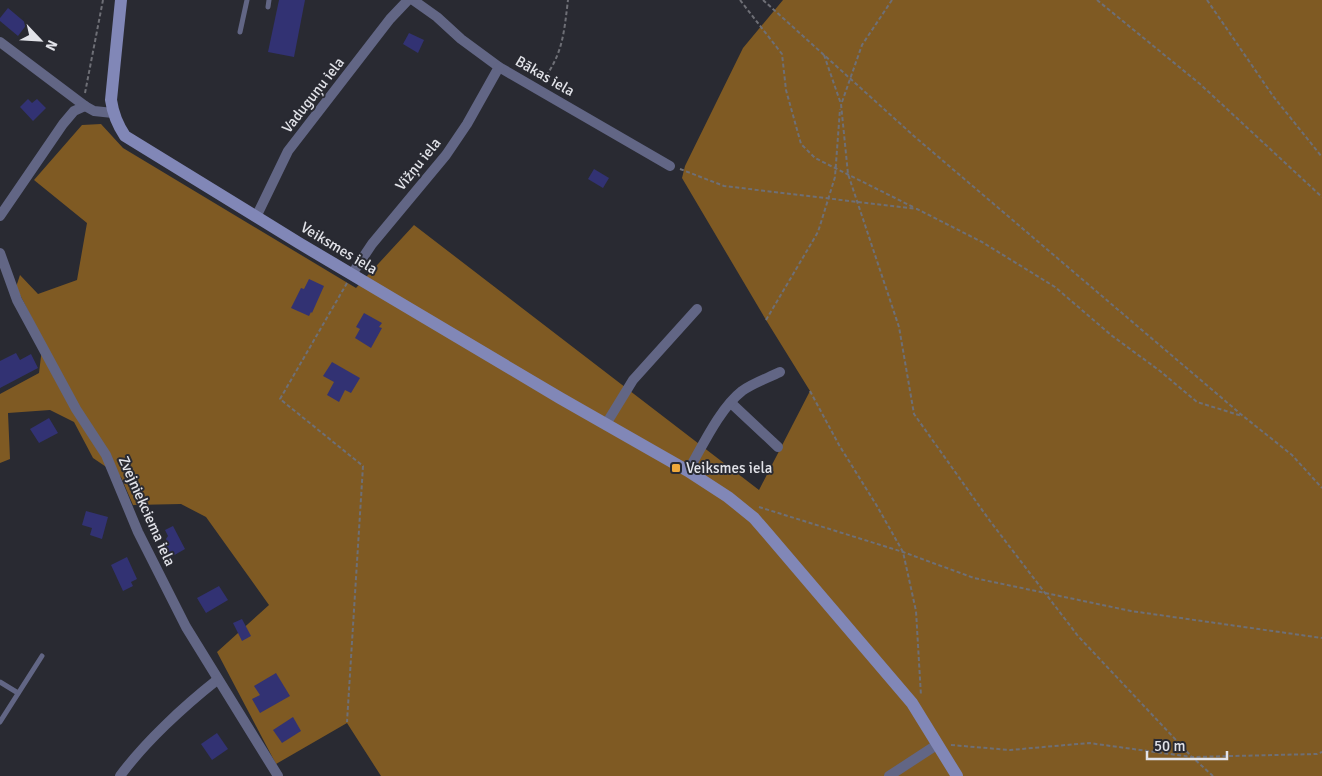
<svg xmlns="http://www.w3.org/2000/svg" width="1322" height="776" font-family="Signika,sans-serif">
	<rect width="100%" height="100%" fill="#292a32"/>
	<polygon fill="#7f5a23" points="783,0 1322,0 1322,776 381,776 347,723 276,764 217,652 269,605 206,517 181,504 133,505 121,477 93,458 74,422 50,410 8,413 10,459 0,463 0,394 39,373 43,340 16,287 20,275 38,294 77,280 87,223 34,180 82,125 101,124 123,148 356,288 414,225 759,490 810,391 766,320 682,178 685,166 743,48"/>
	<g fill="#323273">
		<polygon points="279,0 305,0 294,57 268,52"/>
		<polygon points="8,8 27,24 18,36 0,21 0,18"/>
		<polygon points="409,33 424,40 418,53 403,44"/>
		<polygon points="28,99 32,103 37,99 46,108 33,121 20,107"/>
		<polygon points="594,169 609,178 603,188 588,179"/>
		<polygon points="309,279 324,286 312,313 311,312 309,316 291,308 301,288 304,289"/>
		<polygon points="364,313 382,323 379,327 382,328 371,348 355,338 360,329 356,327"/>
		<polygon points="16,353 20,360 31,354 38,368 0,388 0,361"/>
		<polygon points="332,362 360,378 351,393 345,390 339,402 327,395 334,382 323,376"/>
		<polygon points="49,418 58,433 39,443 30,429"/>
		<polygon points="86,511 108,517 102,539 90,535 92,528 82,525"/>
		<polygon points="173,526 185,549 171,557 165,547 169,545 166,539 168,536 165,530"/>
		<polygon points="127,557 137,579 131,582 133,586 123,591 111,565"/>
		<polygon points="219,586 228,600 206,613 197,598"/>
		<polygon points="242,619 251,636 242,641 233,623"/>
		<polygon points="276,673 290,696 260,713 252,699 260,695 254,686"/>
		<polygon points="293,717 301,731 282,743 273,730"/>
		<polygon points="217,733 228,749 212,760 201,744"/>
	</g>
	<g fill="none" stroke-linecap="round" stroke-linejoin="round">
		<g stroke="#6e6f76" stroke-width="2" stroke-dasharray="4 2.5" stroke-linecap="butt">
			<polyline points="740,0 782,54 786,90 801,144 815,158 915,208"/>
			<polyline points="763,0 915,137 1243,416 1292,455 1322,488"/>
			<polyline points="1097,0 1200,84 1322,197"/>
			<polyline points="1207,0 1273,96 1322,157"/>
			<polyline points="824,55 841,104 848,174 899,327 914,414 990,521 1078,636 1192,757 1213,776"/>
			<path d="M542,81C563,55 564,32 568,0"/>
			<polyline points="85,93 103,0"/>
			<polyline points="842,102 862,45 892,0"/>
			<polyline points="680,169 724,186 917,209 982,242 1055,287 1111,335 1160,371 1197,402 1242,416"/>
			<polyline points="347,283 280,399 363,466 347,722"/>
			<polyline points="766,320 818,232 835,177 840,109"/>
			<polyline points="810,391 839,445 877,506 903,552 916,611 921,696"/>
			<polyline points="759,507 903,552 974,578 1131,611 1322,638"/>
			<polyline points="951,745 1010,750 1089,743 1192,757 1317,754 1322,752"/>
		</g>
		<g stroke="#626685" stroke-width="5">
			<polyline points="268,7 269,0"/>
			<polyline points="240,32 247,0"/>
			<polyline points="0,682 18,693"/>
			<polyline points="0,722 42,656"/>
		</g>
		<g stroke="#626685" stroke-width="10">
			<polyline points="413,0 437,17 461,39 499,67 670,166"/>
			<polyline points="0,42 85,106 94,111 113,113"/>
			<polyline points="0,216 63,124 74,111 85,106"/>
			<polyline points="256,217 288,151 390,19 408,0"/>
			<polyline points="0,253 17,300 76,409 106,455 138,532 186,627 278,776"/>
			<polyline points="352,274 372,244 446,155 467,124 499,67"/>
			<polyline points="731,403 778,447"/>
			<polyline points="606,424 633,380 697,309"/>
			<path d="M688,471C702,447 720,408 742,391C753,383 768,378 780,372"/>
			<path d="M120,776C145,742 184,706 217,680"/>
			<polyline points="889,776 938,744"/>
		</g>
		<path stroke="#8187b7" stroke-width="12" d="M121,0L111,100C113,114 117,124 125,136L299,243L560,398L688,471L728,497L754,518L767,533L912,703L957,776"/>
	</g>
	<rect fill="#eea83c" stroke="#292a32" stroke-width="2" x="671" y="463" width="10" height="10" rx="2.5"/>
	<g text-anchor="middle" stroke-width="4" stroke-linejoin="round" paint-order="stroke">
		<g font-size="15" fill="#e2e3e9" stroke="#292a32">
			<text transform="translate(545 76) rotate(30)" y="5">Bākas iela</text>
			<text transform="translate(313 95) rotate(-52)" y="5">Vaduguņu iela</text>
			<text transform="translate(418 164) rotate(-51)" y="5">Vižņu iela</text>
			<text transform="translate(339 248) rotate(31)" y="5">Veiksmes iela</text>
			<text transform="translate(147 511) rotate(66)" y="5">Zvejniekciema iela</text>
		</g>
		<g font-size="15" fill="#e2e3e9" stroke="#292a32" text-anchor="start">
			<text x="686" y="473">Veiksmes iela</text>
		</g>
	</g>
	<g transform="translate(40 40) rotate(115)" stroke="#292a32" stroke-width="4" paint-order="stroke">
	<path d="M0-4L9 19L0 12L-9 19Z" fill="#e2e3e9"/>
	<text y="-8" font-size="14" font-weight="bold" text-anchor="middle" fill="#e2e3e9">N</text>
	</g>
	<path d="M1147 751v8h80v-8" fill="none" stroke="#e2e3e9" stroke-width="2.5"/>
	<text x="1154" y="751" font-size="15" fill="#e2e3e9" stroke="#292a32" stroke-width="4" paint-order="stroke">50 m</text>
</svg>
